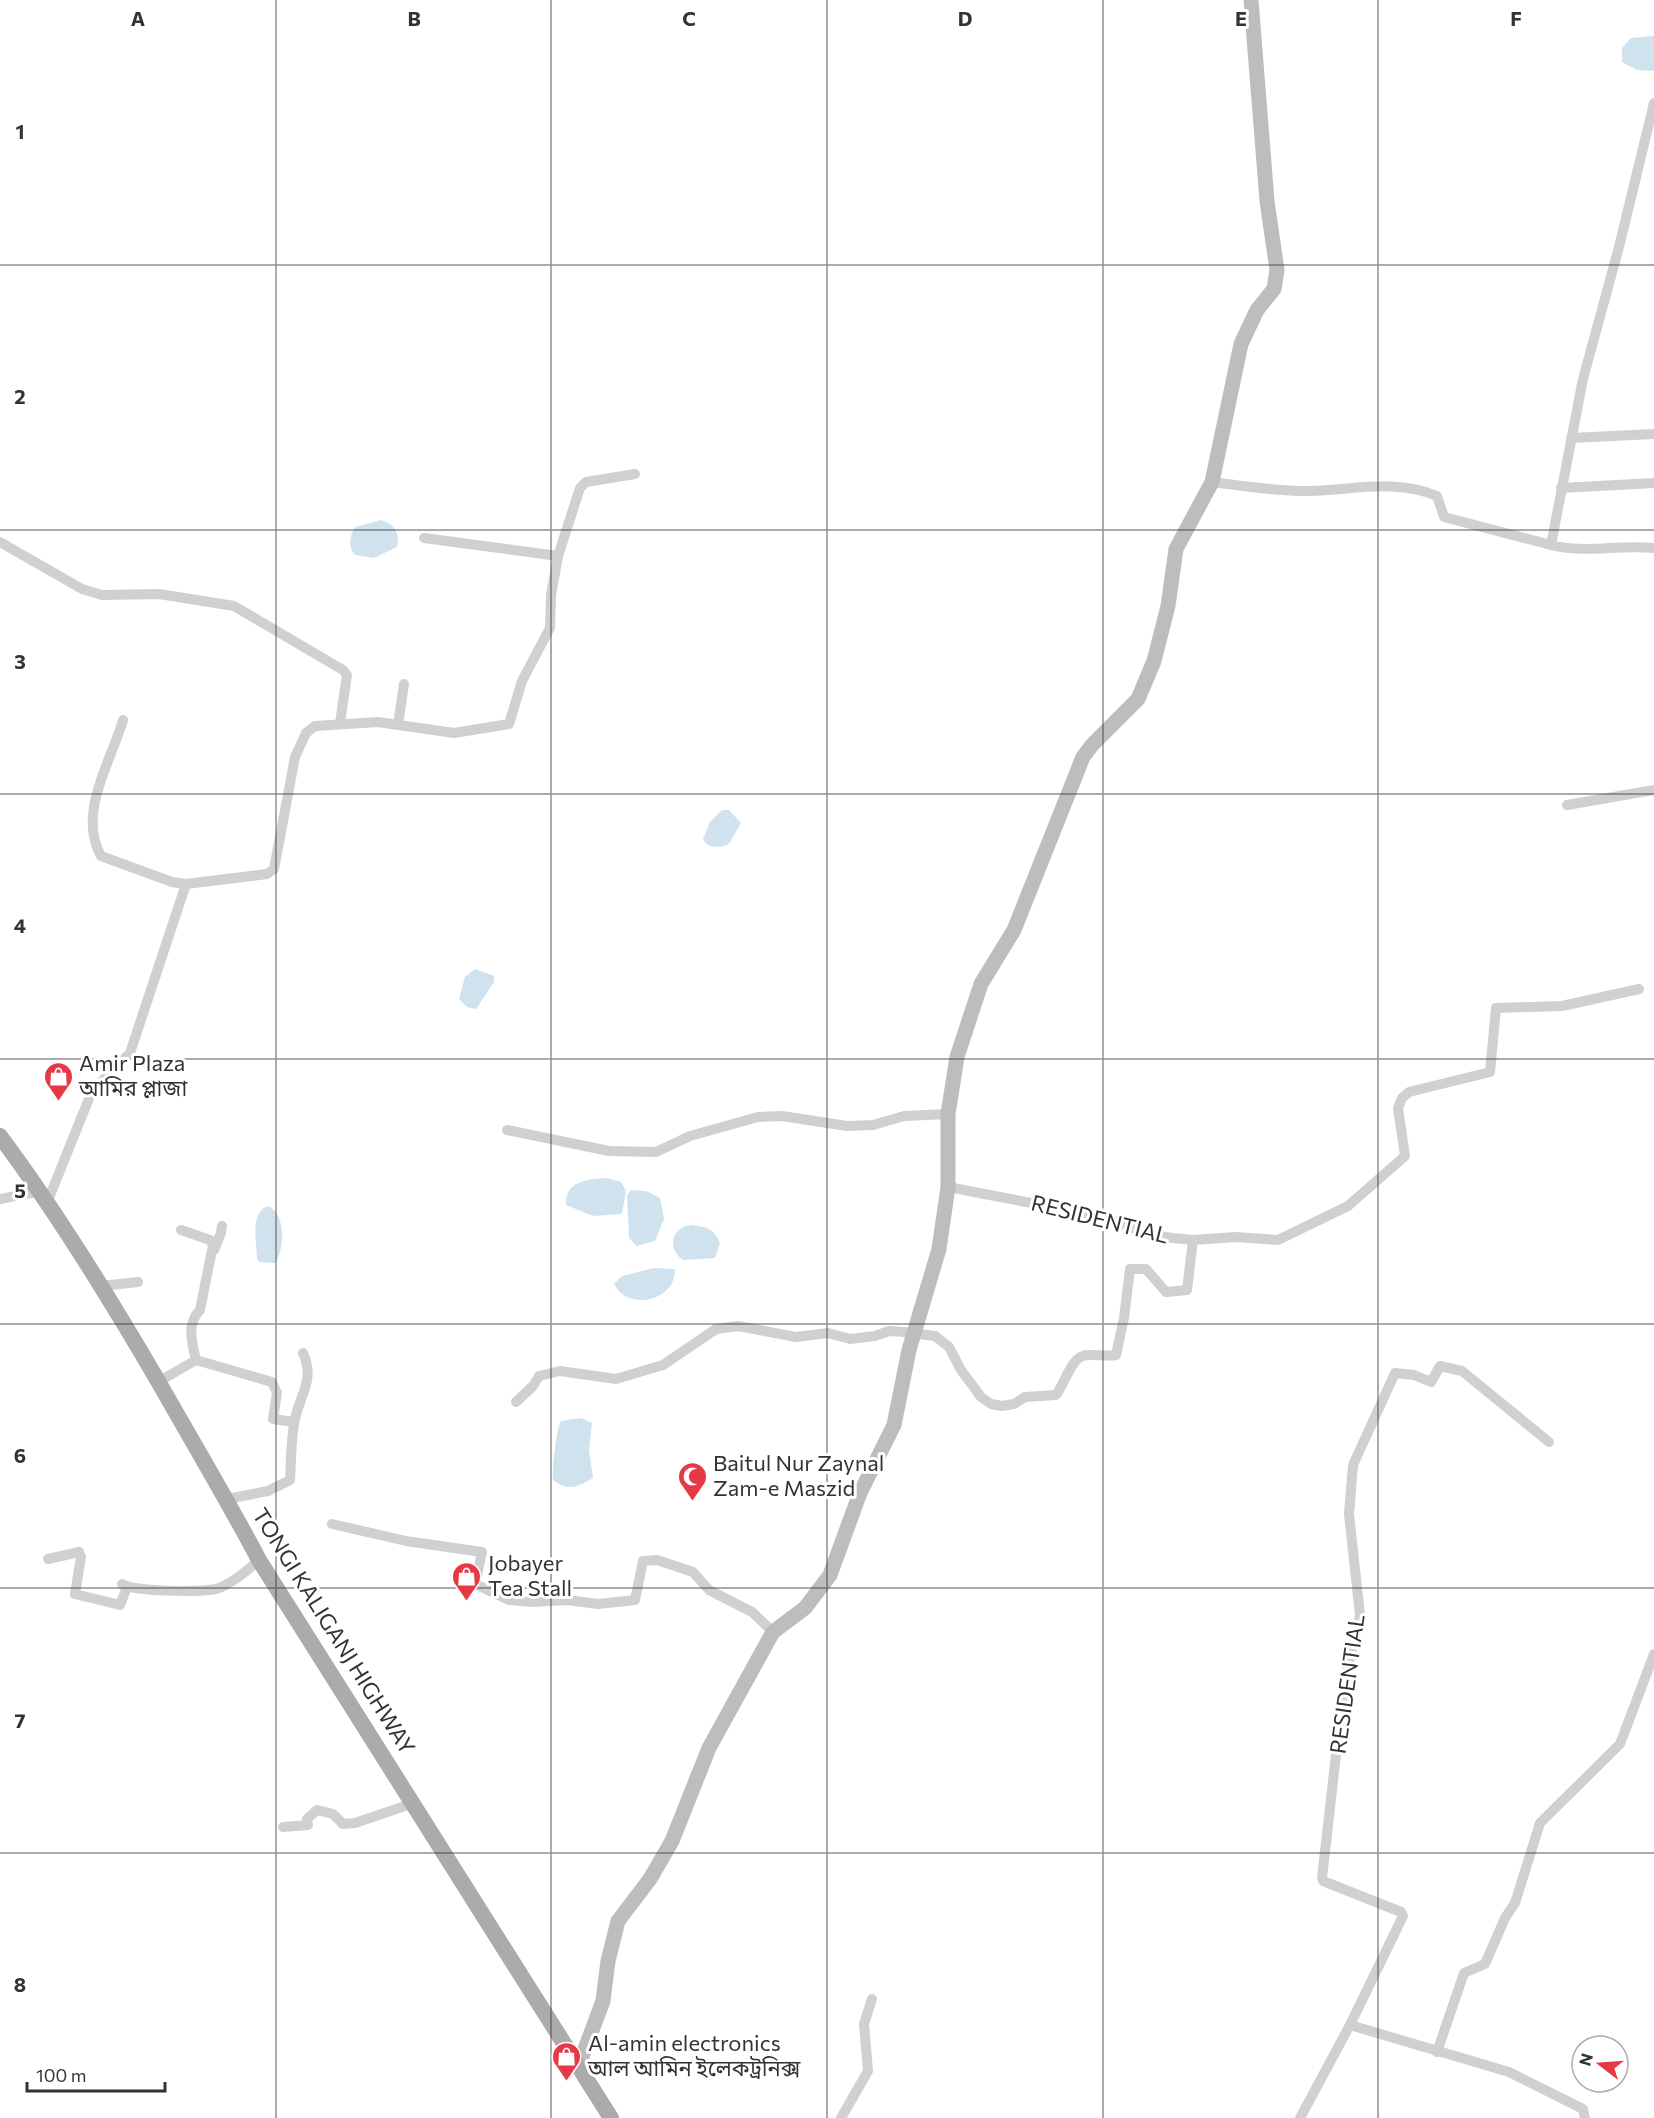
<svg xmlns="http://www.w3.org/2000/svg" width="1654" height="2118" font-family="Commissioner,'Noto Sans Bengali',sans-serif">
	<rect width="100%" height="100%" fill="#fff"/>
	<g fill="#cfe2ee">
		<polygon points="1654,36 1654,71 1637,70 1622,62 1622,48 1631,38"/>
		<path d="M381,520C395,524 400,534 397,547L374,558L355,555C348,547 349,537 355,527Z"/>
		<path d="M722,810H729L741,823L729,844C721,848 707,849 703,839L710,822Z"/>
		<polygon points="475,969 494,976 494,982 476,1009 467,1007 459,999 465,977"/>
		<path d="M607,1178L621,1182L626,1191L622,1214L593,1216L566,1205C564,1181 588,1179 607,1178Z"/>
		<polygon points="631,1190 646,1191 660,1198 664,1219 655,1241 637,1246 629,1238 627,1195"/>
		<path d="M268,1206C286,1213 285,1250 275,1263L259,1262L257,1259C257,1243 249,1212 268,1206Z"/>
		<path d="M691,1225C706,1227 714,1228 720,1243L715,1258L683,1260C667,1248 671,1228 691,1225Z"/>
		<path d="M654,1268L675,1269C676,1301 628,1312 614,1284L622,1276Z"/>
		<path d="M581,1418L592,1423L589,1450L593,1478C577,1487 569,1492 553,1480C552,1470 556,1430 561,1421Z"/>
	</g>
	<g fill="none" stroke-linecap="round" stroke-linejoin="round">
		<g stroke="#d0d0d0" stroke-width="10">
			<path d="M1654,103L1619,247L1583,379L1551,545C1584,554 1620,544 1654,548"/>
			<polyline points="1571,438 1654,434"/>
			<path d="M1212,482C1241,486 1271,490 1300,491C1346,492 1393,477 1437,496L1444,517L1551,545"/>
			<polyline points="1561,488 1654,483"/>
			<polyline points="424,538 558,556"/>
			<polyline points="0,542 82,589 102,595 159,594 234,606 343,670 347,675 340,723"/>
			<polyline points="398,725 404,684"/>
			<polyline points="1567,805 1654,790"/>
			<polyline points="186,884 267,874 274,869 295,757 306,733 315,726 378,722 454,733 509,724 522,681 550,628 551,595 558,556 580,488 586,482 635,474"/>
			<polyline points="507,1130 609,1151 656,1152 690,1136 758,1117 782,1116 847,1126 873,1125 904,1116 948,1114"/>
			<polyline points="948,1187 1104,1217 1152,1235 1173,1238 1193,1240 1235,1237 1278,1240 1348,1206 1405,1156 1398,1108 1402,1098 1409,1092 1490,1072 1496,1008 1562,1006 1639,989"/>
			<polyline points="0,1199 41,1191"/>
			<path d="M47,1203L92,1091L130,1053L186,884L172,882L101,856C77,813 111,762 123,720"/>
			<path d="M181,1230L210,1240L213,1245L200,1310C186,1324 192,1343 196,1360"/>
			<polyline points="214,1250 221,1233 222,1226"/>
			<polyline points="101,1286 138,1282"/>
			<polyline points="158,1382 196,1360 272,1382 277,1393 273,1419 294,1422"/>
			<path d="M516,1402L533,1386L539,1376L560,1371L616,1379L663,1365L716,1329L738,1326L796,1337L828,1333L850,1339L875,1336L889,1331L904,1332L935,1336L949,1347L961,1370L981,1397L991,1404L1002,1406L1014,1404L1025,1397L1056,1395C1064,1385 1071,1359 1083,1356C1090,1353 1106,1357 1116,1355L1124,1318L1130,1269H1146L1166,1292L1187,1290L1193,1240"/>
			<path d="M227,1499L268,1491L290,1480C291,1462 291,1442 294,1424C298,1397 316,1381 303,1353"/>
			<polyline points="332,1524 406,1541 482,1552 475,1584 509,1600 533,1602 567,1600 598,1604 635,1600 643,1561 657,1560 693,1572 709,1590 752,1612 773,1632"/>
			<polyline points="48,1559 79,1552 81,1557 75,1594 120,1605 127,1587"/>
			<path d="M122,1584C135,1592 200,1592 216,1589C230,1585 248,1570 259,1560"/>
			<polyline points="283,1827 308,1825 307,1819 317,1810 333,1814 343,1824 355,1823 414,1803"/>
			<polyline points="1350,2025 1509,2072 1583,2109 1585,2118"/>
			<polyline points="1437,2052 1464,1973 1485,1964 1505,1918 1515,1903 1540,1823 1620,1744 1654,1654"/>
			<polyline points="841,2118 868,2071 864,2024 872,1999"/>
			<polyline points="1300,2118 1350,2025 1403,1916 1401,1912 1323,1881 1322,1878 1344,1684 1360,1615 1349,1514 1353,1465 1395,1373 1414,1375 1431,1382 1440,1366 1462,1371 1549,1442"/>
		</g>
		<polyline stroke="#bdbdbd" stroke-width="15" points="579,2065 603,2001 608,1961 618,1921 650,1879 672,1841 709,1748 773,1632 805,1608 830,1575 860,1493 894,1425 909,1350 939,1249 948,1187 948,1114 957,1057 981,984 1014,930 1083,757 1092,745 1138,699 1154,661 1168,606 1176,549 1212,482 1241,344 1257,310 1274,289 1277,270 1267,201 1251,0"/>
		<path stroke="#ababab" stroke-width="16" d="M0,1136C58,1214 109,1297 158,1381C192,1441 227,1499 259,1560L611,2118"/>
	</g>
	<path fill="none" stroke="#333" stroke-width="1.5" stroke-opacity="0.55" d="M276,0V2118M551,0V2118M827,0V2118M1103,0V2118M1378,0V2118M0,265H1654M0,530H1654M0,794H1654M0,1059H1654M0,1324H1654M0,1588H1654M0,1853H1654"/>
	<defs>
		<symbol id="shop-pin" viewBox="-11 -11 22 30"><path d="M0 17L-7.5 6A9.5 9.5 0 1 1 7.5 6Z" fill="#e63946" stroke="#fff"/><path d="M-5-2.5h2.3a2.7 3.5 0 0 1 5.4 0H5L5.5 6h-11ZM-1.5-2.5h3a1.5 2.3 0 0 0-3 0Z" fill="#fff"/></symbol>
		<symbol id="mosque-pin" viewBox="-11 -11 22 30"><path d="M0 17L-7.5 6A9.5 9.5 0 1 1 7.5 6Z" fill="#e63946" stroke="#fff"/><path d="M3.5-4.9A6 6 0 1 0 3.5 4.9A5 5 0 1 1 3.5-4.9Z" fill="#fff"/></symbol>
	</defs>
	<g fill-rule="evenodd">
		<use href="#shop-pin" x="42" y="1060" width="33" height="45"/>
		<use href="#mosque-pin" x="676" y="1460" width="33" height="45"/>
		<use href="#shop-pin" x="450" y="1560" width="33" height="45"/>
		<use href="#shop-pin" x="550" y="2040" width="33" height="45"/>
	</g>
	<g text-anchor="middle" stroke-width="6" stroke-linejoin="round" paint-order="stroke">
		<g font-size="22" fill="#333" stroke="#fff" text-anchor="start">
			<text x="79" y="1071">Amir Plaza<tspan x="79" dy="25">আমির প্লাজা</tspan></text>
			<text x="713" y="1471">Baitul Nur Zaynal<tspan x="713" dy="25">Zam-e Maszid</tspan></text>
			<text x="488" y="1571">Jobayer<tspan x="488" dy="25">Tea Stall</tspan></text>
			<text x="588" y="2051">Al-amin electronics<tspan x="588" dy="25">আল আমিন ইলেকট্রনিক্স</tspan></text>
		</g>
		<g font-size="22" fill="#333" stroke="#fff">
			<text transform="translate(1100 1219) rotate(14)" y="8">RESIDENTIAL</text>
			<text transform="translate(334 1631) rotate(58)" y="8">TONGI KALIGANJ HIGHWAY</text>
			<text transform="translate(1347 1684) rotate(-82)" y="8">RESIDENTIAL</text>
		</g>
	</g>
	<g font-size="20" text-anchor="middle" font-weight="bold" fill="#333" stroke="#fff" stroke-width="6" stroke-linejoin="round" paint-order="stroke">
		<text x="138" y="26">A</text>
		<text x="414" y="26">B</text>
		<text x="689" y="26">C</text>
		<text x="965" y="26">D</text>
		<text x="1241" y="26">E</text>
		<text x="1516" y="26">F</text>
		<text x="20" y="139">1</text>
		<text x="20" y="404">2</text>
		<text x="20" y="669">3</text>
		<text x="20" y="933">4</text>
		<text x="20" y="1198">5</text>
		<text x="20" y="1463">6</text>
		<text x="20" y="1728">7</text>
		<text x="20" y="1992">8</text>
	</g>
	<g transform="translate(1600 2064) rotate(287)"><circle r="28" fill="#ffffff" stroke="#adadad" stroke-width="1.5"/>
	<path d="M0-4.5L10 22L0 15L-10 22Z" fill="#e63946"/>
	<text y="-9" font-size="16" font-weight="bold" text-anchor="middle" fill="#333333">N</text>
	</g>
	<path d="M27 2082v9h138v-9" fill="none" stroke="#333333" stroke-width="3"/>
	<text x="36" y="2082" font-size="18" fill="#333333" stroke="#ffffff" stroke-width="4.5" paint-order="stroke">100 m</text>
</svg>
